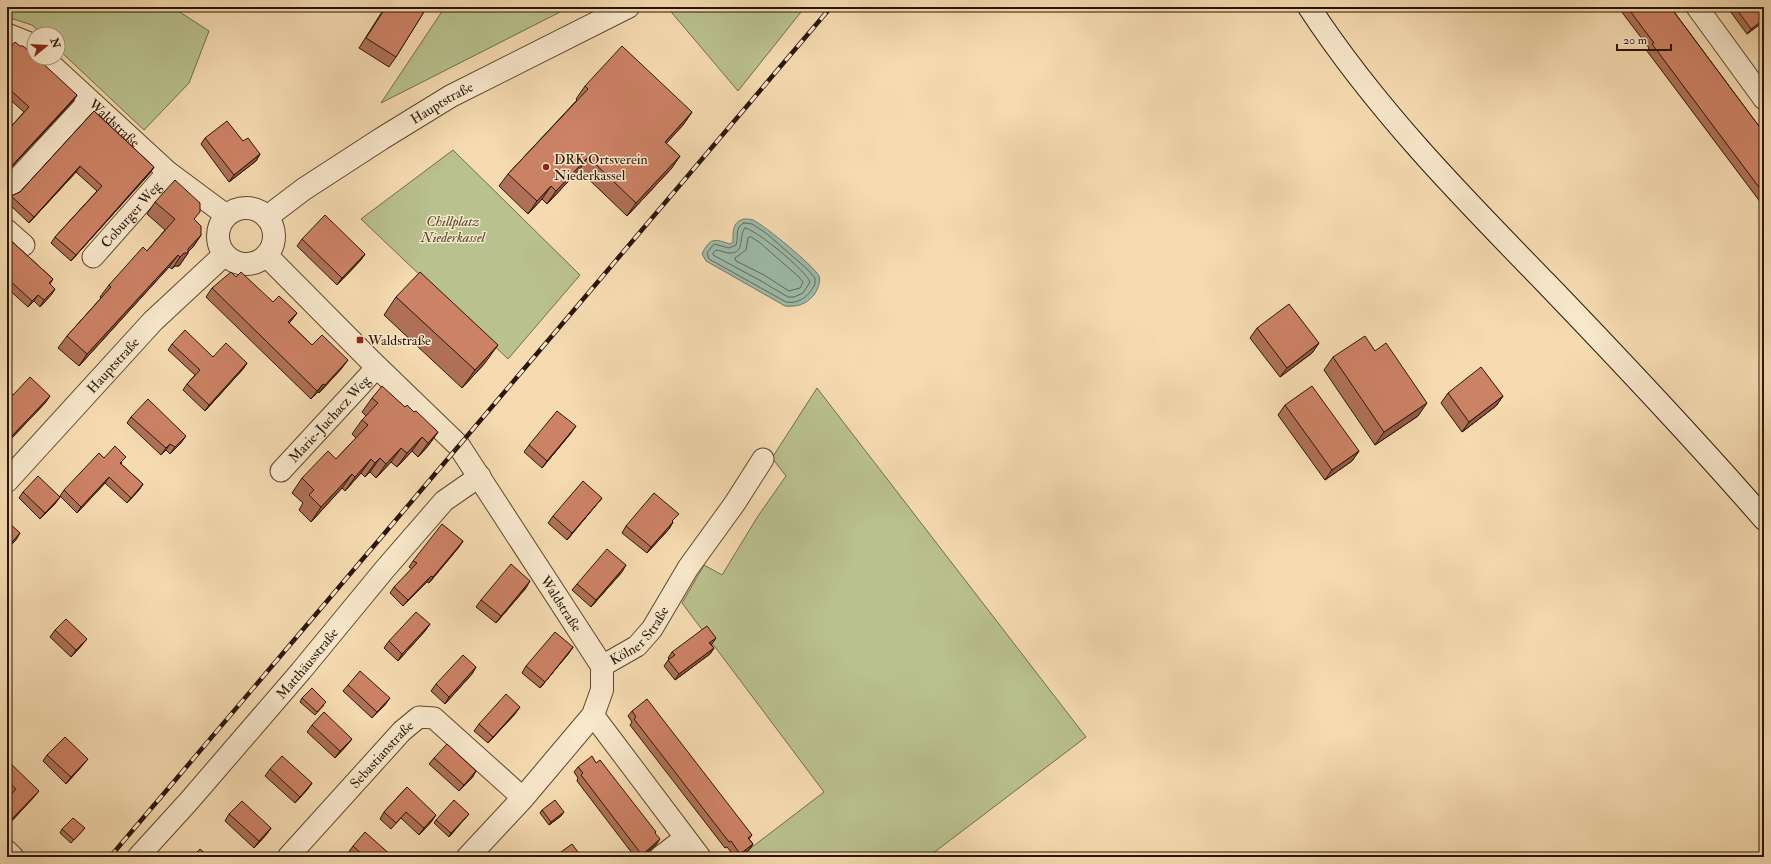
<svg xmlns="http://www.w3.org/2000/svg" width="1771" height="864" font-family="'IM FELL Double Pica',serif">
	<rect width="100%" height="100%" fill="#f6dbb1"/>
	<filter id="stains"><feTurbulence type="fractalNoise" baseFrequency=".005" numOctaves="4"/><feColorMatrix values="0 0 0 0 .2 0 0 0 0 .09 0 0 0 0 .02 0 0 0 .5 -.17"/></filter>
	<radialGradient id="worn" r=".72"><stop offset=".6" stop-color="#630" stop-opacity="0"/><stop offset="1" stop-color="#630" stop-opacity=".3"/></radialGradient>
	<g fill="#b9c18e" stroke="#716c4a">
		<polygon points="7,7 172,7 209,31 189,83 144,130 58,49 58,34 42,34 32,25 7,17"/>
		<polygon points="445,7 570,7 381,103"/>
		<polygon points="667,7 805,7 738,91"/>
		<polygon points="453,150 580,275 508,359 361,219"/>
		<polygon points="817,388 1086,737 928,857 739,857 824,792 682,603 704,565 722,575 758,516 786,476 772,458"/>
	</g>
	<path fill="#9dbbaa" stroke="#6f7968" d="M744,219C747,219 750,219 753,220C764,225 814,266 819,276C821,283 817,291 813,296C805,305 796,307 785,306L706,261L702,254C710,237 715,239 730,244L733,242C733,232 732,222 744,219Z"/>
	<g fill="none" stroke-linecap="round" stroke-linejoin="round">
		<g stroke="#636858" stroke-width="1">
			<path d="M744,223L752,224L766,233L807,269L815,278V284C809,296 800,304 786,302L709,259L707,253L714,244L729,248L736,245C739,236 734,228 744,223Z"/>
			<path d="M745,228C757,230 806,271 810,282L803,293L794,297H788L761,281L713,255V253L716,250C720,250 725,253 729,253C746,254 738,235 745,228Z"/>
			<polygon points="751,237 759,242 799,277 803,282 800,288 789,291 764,275 736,261 735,258 746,250 748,238"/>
		</g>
		<defs>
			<g id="minor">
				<polyline points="1697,7 1764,99"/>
				<polyline points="7,34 27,42 34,49"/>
				<path id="s1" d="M44,58L168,172L226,215"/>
				<polyline points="7,190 89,101"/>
				<polyline points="7,230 24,245"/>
				<path id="s2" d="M93,257L168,172"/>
				<path id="s3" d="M281,471L377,367"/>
				<path id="s4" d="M602,666L637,646L652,629L688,568L735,503L763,459"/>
				<polyline points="593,715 700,857"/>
				<polyline points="7,851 13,857"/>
				<path id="s5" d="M138,857L189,801L301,671L385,569L444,501L480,476"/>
				<path id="s6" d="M288,857L402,731L419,717L434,718L523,798"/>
				<polyline points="660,857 685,838"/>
			</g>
			<g id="tertiary">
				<circle cx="246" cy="236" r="28"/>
				<path id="s7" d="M267,217L304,189L381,139L451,96L628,7"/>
				<path id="s8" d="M267,256L372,362L459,446L602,666V690L593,715L523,798L468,857"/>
				<path id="s9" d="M7,481L153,321L224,255"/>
			</g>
			<path id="secondary" d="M1309,7C1375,108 1460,195 1544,281C1619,359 1693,437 1764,519"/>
		</defs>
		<use href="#minor" stroke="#5c4730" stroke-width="23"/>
		<use href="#tertiary" stroke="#5c4730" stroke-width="24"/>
		<use href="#secondary" stroke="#291605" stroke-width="24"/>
		<use href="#minor" stroke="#f9e8cc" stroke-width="21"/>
		<use href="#tertiary" stroke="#f9e8cc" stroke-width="22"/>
		<use href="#secondary" stroke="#f9e8cc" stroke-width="22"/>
		<defs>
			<polyline id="rail" points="110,857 831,7"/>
		</defs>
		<use href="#rail" stroke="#291605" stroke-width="4.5"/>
		<use href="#rail" stroke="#f9e8cc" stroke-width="3" stroke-dasharray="9" stroke-linecap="butt"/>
	</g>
	<g fill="#af7057" stroke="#291605">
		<polygon points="385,7 427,7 396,57 389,67 359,48"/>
		<polygon points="1618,7 1673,7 1672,9 1764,133 1764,207 1647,51 1649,48"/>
		<polygon points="1727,7 1764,7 1764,25 1761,28 1759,25 1747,34"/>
		<polygon points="7,51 77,95 73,101 7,172 7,131 24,112 7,97"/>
		<polygon points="585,86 692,112 683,125 666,143 680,156 671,169 627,216 579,170 547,204 542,199 528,214 499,186 508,174 577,100 576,99"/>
		<polygon points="94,111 154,167 150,173 71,261 51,243 55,237 97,191 76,172 29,223 7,202 7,201 11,196 20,192"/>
		<polygon points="205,138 243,141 260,154 256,161 229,182 201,144"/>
		<polygon points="155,202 194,220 201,235 193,247 188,252 188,253 179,266 175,266 172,269 169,267 79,366 58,348 67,336 101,298 100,297 109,285 147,251 165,230 147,214"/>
		<polygon points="7,237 53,279 50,284 55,289 51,295 40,307 34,301 28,307 7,288"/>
		<polygon points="302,239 365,254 360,261 337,285 297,246"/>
		<polygon points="236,277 273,302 297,313 289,323 312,345 342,368 319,393 318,392 311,399 206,297 212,288"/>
		<polygon points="396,297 485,363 462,388 384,315"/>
		<polygon points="1257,328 1319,343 1312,353 1280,377 1250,338"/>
		<polygon points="172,344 213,357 247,363 243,369 205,411 183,390 187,384 195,375 168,350"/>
		<polygon points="1375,351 1418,416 1375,445 1324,370 1333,357"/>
		<polygon points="7,389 13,395 46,402 7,443"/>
		<polygon points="1448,393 1503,396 1496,406 1462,432 1441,403"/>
		<polygon points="372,398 405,407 414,412 438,432 428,446 418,457 412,451 397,467 391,462 376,478 370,472 365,477 361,473 345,491 342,488 311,522 299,510 303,503 292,493 302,478 336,459 356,438 352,434 362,420 366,416 362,412"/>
		<polygon points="1285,405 1359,451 1352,461 1325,480 1278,415"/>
		<polygon points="131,417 181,443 170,454 166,450 161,455 127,423"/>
		<polygon points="571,433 542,468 524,452 529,445"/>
		<polygon points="104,458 122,462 121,464 143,484 139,490 127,503 105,483 77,513 60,496 64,490"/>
		<polygon points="23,492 55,504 40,519 19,498"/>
		<polygon points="602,498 567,540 548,523 553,516"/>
		<polygon points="673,522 669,529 647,553 622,533 626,526"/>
		<polygon points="463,541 459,547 429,583 427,582 403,606 390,593 394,587 412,569 409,567 413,561"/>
		<polygon points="622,572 591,607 572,590 577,584"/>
		<polygon points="526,588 496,623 476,607 481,600"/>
		<polygon points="430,624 425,631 398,661 384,648 389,641"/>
		<polygon points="55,630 82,645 71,657 50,637"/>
		<polygon points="711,644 714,648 710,654 675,680 664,666 669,659 668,658 672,652 712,644"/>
		<polygon points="573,647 569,653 540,688 522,673 526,666"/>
		<polygon points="476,667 472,674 445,704 431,691 436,684"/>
		<polygon points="348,685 385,705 372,718 343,691"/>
		<polygon points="302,698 324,705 315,715 300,702"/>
		<polygon points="632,711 752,835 749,839 753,844 749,850 739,857 735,857 727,847 725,848 630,725 632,722 628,716"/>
		<polygon points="515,714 488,743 474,731 479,724"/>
		<polygon points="312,725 352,739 347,745 335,758 307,732"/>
		<polygon points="47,755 83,765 66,784 43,761"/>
		<polygon points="434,758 476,771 472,778 459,791 429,764"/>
		<polygon points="7,760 34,797 7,826 7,799 10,795 7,792"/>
		<polygon points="578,767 655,833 656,845 642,857 635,857 577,781 578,778 574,772"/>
		<polygon points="270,769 312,783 307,790 295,803 265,776"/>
		<polygon points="407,787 432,821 419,835 401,818 391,829 380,819 384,812"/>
		<polygon points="542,810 561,816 549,825 540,813"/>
		<polygon points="229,814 271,828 266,835 254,848 225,821"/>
		<polygon points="469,814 449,837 434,823 436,820"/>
		<polygon points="85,828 71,843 60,833 62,829"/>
		<polygon points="353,846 393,857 353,857 348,853"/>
	</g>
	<g fill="#8f5b47" stroke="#291605">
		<polygon points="1763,20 1759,25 1747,34 1751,29"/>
		<polygon points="77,95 73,101 7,172 7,171"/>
		<polygon points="692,112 683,125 656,155 665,142"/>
		<polygon points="260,154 256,161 229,182 234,175"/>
		<polygon points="680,156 671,169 627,216 636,203"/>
		<polygon points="588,157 579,170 547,204 556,191"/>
		<polygon points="80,166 76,172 29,223 34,217"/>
		<polygon points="154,167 150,173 71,261 76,255"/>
		<polygon points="551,186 542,199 528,214 537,201"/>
		<polygon points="201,235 193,247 187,253 188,253 179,266 175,266 172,269 180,257"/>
		<polygon points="365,254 360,261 337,285 342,278"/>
		<polygon points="178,255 169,267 79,366 87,354"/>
		<polygon points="55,289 51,295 40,307 44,300"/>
		<polygon points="38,295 34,301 28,307 32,301"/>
		<polygon points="297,313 291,321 282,331 288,322"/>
		<polygon points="1319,343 1312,353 1280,377 1287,368"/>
		<polygon points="498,345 485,363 462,388 475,370"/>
		<polygon points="348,360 342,368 319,393 325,385"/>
		<polygon points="247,363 243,369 205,411 209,405"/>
		<polygon points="323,384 318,392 311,399 317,391"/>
		<polygon points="50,396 46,402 7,443 9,439"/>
		<polygon points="1503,396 1496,406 1462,432 1469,422"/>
		<polygon points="1427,403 1418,416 1375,445 1384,432"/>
		<polygon points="576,426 571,433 542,468 547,461"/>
		<polygon points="438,432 428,446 418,457 428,443"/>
		<polygon points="186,436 181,443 170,454 175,447"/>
		<polygon points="422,437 412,451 397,467 407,453"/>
		<polygon points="170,444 166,450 161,455 166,448"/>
		<polygon points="401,448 391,462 376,478 386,464"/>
		<polygon points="1359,451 1352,461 1325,480 1332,470"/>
		<polygon points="380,458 370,472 365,477 375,463"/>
		<polygon points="371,459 361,473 345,491 355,477"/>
		<polygon points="352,474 342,488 311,522 321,507"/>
		<polygon points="109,477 105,483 77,513 81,507"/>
		<polygon points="143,484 139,490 127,503 131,498"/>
		<polygon points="60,497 55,504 40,519 45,513"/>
		<polygon points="602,498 567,540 572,533"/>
		<polygon points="673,522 669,529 647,553 651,547"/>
		<polygon points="20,533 16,540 7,549 7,548"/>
		<polygon points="463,541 459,547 429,583 433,577"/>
		<polygon points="626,565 622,572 591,607 596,600"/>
		<polygon points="431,576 427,582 403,606 408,600"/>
		<polygon points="530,581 526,588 496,623 501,616"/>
		<polygon points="430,624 425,631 398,661 402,654"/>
		<polygon points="716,638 712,644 705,648 709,643"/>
		<polygon points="87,639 82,645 71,657 76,650"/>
		<polygon points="573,647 569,653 540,688 545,682"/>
		<polygon points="714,648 710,654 675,680 679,674"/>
		<polygon points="476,667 472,674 445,704 449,697"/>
		<polygon points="390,698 385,705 372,718 377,712"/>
		<polygon points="520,707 515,714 488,743 493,737"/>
		<polygon points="352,739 347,745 335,758 340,751"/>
		<polygon points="88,759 83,765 66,784 71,777"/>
		<polygon points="476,771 472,778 459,791 464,785"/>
		<polygon points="312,783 307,790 295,803 300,797"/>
		<polygon points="39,791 34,797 7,826 11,820"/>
		<polygon points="564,812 561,816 549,825 551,822"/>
		<polygon points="469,814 466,817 449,837 451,833"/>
		<polygon points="436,815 432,821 419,835 424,828"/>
		<polygon points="271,828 266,835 254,848 259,841"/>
		<polygon points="660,839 656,845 642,857 641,857"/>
		<polygon points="753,844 749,850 739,857 738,857 740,854"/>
	</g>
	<g fill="#cc8265" stroke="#291605">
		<polygon points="386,7 427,7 396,57 366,38"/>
		<polygon points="1627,7 1672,7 1671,8 1764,133 1764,194 1652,44 1654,43"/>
		<polygon points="1735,7 1764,7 1764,22 1763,20 1751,29"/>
		<polygon points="15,42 20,46 23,46 34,55 34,58 37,58 77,95 7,171 7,131 29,107 7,87 7,51"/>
		<polygon points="622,46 692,112 665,142 680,156 636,203 588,157 556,191 551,186 537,201 508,174 588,89 585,86"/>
		<polygon points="94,111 154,167 76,255 55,237 102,186 80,166 34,217 11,196 20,192"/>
		<polygon points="227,121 243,141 248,138 260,154 234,175 205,138"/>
		<polygon points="175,180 200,203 200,212 194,219 201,226 201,235 188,249 188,253 184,253 180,257 178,255 87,354 67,336 111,287 109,285 143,247 147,251 175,219 155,202"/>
		<polygon points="325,215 365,254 342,278 302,239"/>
		<polygon points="7,237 53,279 49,283 55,289 44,300 38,295 32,301 7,278"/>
		<polygon points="231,272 236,277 241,272 273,302 279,296 297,313 288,322 312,345 322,335 348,360 325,385 323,384 317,391 212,288"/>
		<polygon points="420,272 498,345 475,370 396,297"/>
		<polygon points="1289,304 1319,343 1287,368 1257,328"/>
		<polygon points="185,330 213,357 226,343 247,363 209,405 187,384 200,370 172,344"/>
		<polygon points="1365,336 1375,351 1386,343 1427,403 1384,432 1333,357"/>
		<polygon points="1481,367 1503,396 1469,422 1448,393"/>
		<polygon points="30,377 50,396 9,439 7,437 7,389 13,395"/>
		<polygon points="382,386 405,407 407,405 414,412 416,411 438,432 428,443 422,437 407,453 401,448 386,464 380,458 375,463 371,459 355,477 352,474 321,507 309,495 314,490 302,478 328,451 336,459 368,425 362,420 378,403 372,398"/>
		<polygon points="1312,386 1359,451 1332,470 1285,405"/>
		<polygon points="148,399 186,436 175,447 170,444 166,448 131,417"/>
		<polygon points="557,411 576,426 547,461 529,445"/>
		<polygon points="115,446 126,457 120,463 143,484 131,498 109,477 81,507 64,490 99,453 104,458"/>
		<polygon points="38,476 60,497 45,513 23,492"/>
		<polygon points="583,481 602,498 572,533 553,516"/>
		<polygon points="654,493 679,514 672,521 673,522 651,547 626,526"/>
		<polygon points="7,521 20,533 7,548"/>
		<polygon points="442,524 463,541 433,577 431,576 408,600 394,587 417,563 413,561"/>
		<polygon points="607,549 626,565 596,600 577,584"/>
		<polygon points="511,564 530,581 501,616 481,600"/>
		<polygon points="416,612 430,624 402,654 389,641"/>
		<polygon points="66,619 87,639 76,650 55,630"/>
		<polygon points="707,626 716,638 709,643 714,648 679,674 668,660 675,655 672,652"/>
		<polygon points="555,632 573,647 545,682 526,666"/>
		<polygon points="463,655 476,667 449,697 436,684"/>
		<polygon points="360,671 390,698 377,712 348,685"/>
		<polygon points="312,688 326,702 317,712 302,698"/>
		<polygon points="506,694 520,707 493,737 479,724"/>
		<polygon points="647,699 752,835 748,838 753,844 740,854 731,841 729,842 634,719 636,717 632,711"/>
		<polygon points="324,712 352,739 340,751 312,725"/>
		<polygon points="65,737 88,759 71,777 47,755"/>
		<polygon points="447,744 476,771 464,785 434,758"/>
		<polygon points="282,756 312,783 300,797 270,769"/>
		<polygon points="592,756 596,763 600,760 656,832 655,833 660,839 642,855 581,775 583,773 578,767"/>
		<polygon points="7,760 39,791 11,820 7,816 7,799 16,789 7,781"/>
		<polygon points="407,787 436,815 424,828 406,812 396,823 384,812"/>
		<polygon points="454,800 469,814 451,833 436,820"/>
		<polygon points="555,800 564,812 551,822 542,810"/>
		<polygon points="242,801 271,828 259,841 229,814"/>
		<polygon points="73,818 85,828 74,840 62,829"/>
		<polygon points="365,832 393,857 365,857 353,846"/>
		<polygon points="572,844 581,856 580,857 554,857"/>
		<polygon points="200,849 209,857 192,857"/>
	</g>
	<g fill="#8f2418" stroke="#f9e8cc" stroke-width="1.5">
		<circle cx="546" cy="167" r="4"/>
		<rect x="356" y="336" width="8" height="8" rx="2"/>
	</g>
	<g text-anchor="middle" stroke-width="3" stroke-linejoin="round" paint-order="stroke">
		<g font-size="14" fill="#291605" stroke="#f9e8cc">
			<text dy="5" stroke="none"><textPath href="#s7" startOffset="209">Hauptstraße</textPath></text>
			<text dy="5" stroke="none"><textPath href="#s1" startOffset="96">Waldstraße</textPath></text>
			<text dy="5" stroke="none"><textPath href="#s2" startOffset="57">Coburger Weg</textPath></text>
			<text dy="5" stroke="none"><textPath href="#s9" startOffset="157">Hauptstraße</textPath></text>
			<text dy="5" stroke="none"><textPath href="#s3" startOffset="71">Marie-Juchacz Weg</textPath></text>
			<text dy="5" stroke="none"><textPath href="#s8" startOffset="458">Waldstraße</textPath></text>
			<text dy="5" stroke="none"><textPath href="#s4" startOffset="49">Kölner Straße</textPath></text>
			<text dy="5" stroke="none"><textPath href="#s5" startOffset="257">Matthäusstraße</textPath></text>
			<text dy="5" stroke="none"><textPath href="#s6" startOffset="139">Sebastianstraße</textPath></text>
		</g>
		<g font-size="14" fill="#291605" stroke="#f9e8cc" text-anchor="start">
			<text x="554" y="164">DRK Ortsverein<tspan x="554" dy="16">Niederkassel</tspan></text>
			<text x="368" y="345">Waldstraße</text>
		</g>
		<g font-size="14" font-style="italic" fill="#54492e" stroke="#f9e8cc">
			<text x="453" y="226">Chillplatz<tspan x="453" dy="16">Niederkassel</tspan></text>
		</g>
	</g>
	<rect width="1771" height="864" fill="none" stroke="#f6dbb1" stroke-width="24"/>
	<rect x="8" y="8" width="1755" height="848" fill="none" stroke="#291605" stroke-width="2"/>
	<rect x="12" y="12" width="1747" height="840" fill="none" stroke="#291605"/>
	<g transform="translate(46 46) rotate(72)"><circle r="19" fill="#f9e8cc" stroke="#a6947c"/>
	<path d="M0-3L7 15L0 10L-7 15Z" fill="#8f2418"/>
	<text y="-6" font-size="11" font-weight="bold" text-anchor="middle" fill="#291605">N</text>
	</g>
	<path d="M1617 44v6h54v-6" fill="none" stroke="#291605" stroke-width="2"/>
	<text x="1623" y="44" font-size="12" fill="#291605" stroke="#f9e8cc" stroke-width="3" paint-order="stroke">20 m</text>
	<rect width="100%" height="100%" filter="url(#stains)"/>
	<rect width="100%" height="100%" fill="url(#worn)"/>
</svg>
